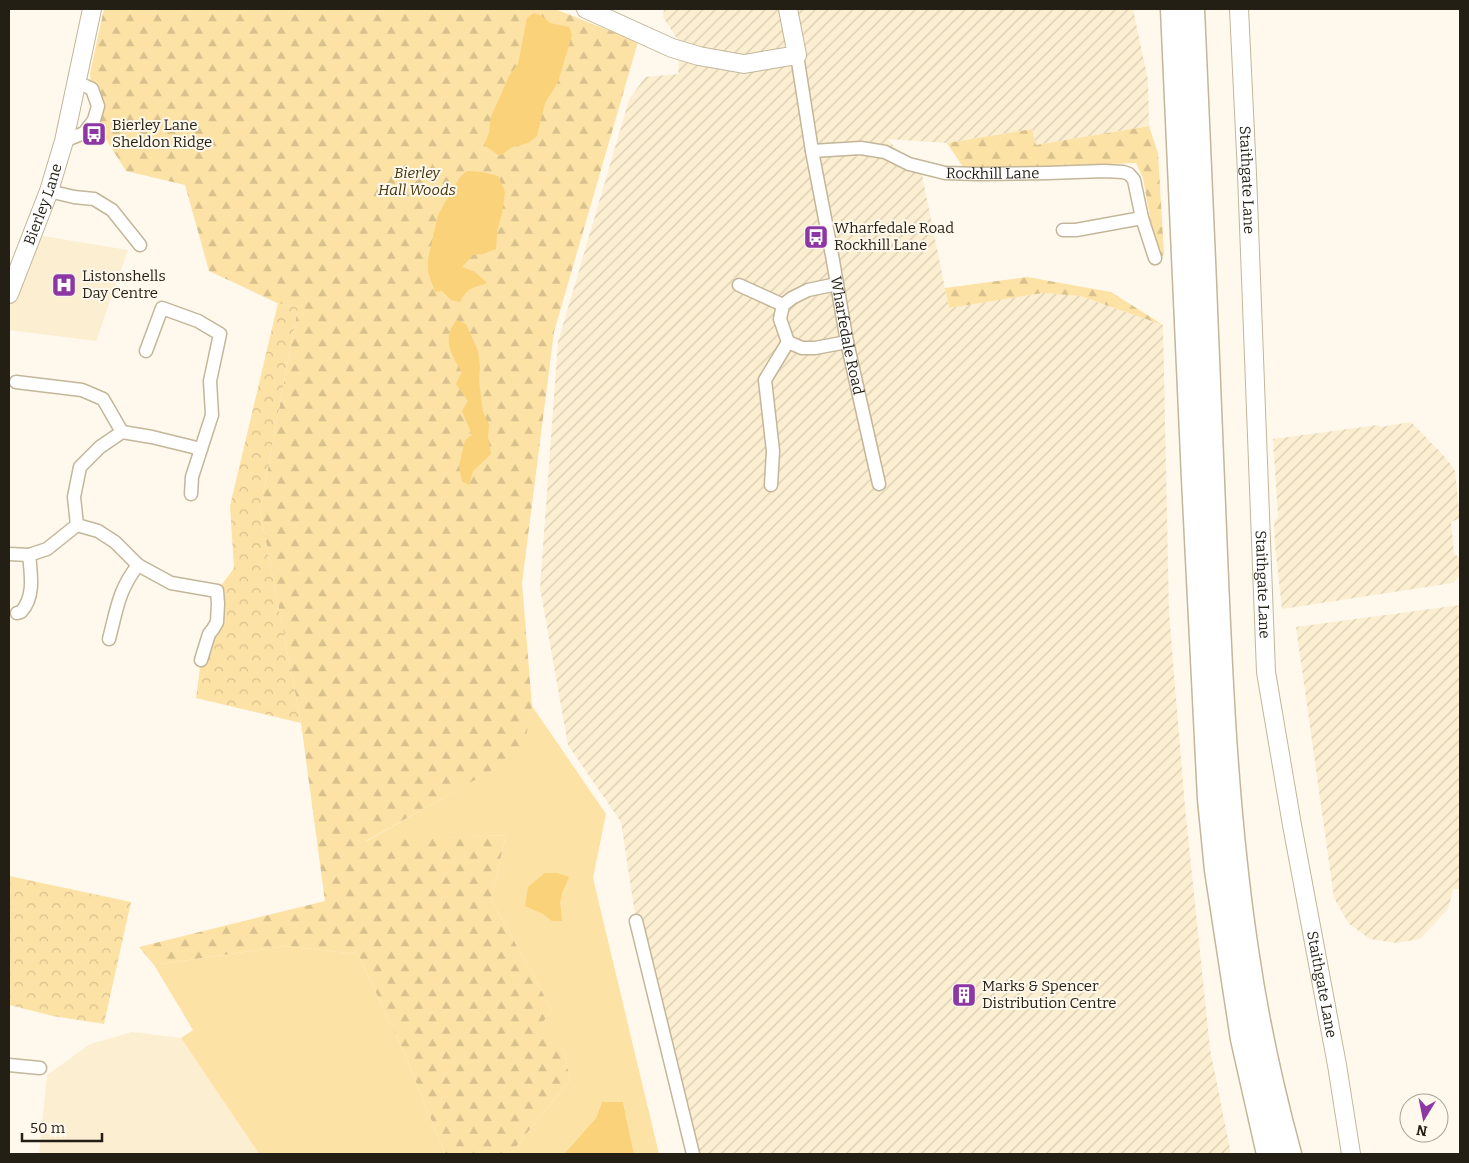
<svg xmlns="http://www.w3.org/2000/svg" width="1469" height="1163" font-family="Bitter,serif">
	<defs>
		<pattern id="industrial-furrows" width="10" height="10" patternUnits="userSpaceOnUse" patternTransform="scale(1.25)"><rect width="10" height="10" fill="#fceed0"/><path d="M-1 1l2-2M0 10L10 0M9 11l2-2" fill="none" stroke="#d8ccb2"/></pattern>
		<pattern id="forest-firs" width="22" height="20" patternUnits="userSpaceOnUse" patternTransform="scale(1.25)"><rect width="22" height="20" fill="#fde2a5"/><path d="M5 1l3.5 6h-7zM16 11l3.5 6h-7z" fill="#d9c18d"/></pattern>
		<pattern id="park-crowns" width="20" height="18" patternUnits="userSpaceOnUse" patternTransform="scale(1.25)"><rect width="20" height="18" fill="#fde2a5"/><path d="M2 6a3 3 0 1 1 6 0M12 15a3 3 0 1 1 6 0" fill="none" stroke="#d9c18d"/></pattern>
	</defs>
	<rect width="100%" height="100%" fill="#fff9ed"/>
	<g fill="#fceed0">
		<polygon points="32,232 43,236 128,250 96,341 9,330 9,294"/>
		<polygon points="132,1032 181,1038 259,1154 39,1154 47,1075 90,1044"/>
	</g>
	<g fill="url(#industrial-furrows)">
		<polygon points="664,9 1133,9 1148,80 1149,126 1036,145 1032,129 947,143 887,139 922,175 949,308 1043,293 1080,296 1163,325 1169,613 1185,807 1210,1049 1231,1154 693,1154 636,921 621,822 568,745 540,588 558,342 629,100 645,77 678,74 680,43 663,17"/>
		<polygon points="1411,422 1446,458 1455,471 1460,518 1451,522 1454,554 1460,558 1460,575 1453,583 1282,609 1275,545 1274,522 1278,517 1273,439 1378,425 1380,427"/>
		<polygon points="1460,605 1460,889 1453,889 1448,909 1420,939 1397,943 1370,939 1349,924 1334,898 1296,627"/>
	</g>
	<g fill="#fde2a5">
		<polygon points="532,706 606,814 593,878 659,1154 634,1154 623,1102 602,1102 596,1118 564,1154 510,1154 570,1080 564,1050 534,1032 552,1010 491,899 506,835 365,842 522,753"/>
		<polygon points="286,946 358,954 406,1057 445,1154 259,1154 181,1038 193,1030 154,965"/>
	</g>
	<g fill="url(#forest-firs)">
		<polygon points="104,9 555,9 638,42 554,332 522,583 532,706 523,753 366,841 506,835 491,899 552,1010 535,1032 564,1050 570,1080 510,1154 445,1154 406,1057 358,954 286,946 154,965 139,947 325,901 301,723 260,511 298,307 277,303 209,271 185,185 126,171 94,120 90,73"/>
		<polygon points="1149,126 1158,153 1164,254 1158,263 1143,178 1136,163 1034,167 963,167 947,143 1032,129 1036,145"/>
		<polygon points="1027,277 1111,292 1163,325 1080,296 1043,293 949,308 945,288"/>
	</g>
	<g fill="url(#park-crowns)">
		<polygon points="278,303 298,307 260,511 301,723 196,698 201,660 209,634 217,591 234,568 230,506"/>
		<polygon points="9,876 131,902 104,1024 53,1016 9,1005"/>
	</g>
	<g fill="#f9d279">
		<polygon points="534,13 542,16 550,23 569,27 572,35 558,82 545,103 537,136 528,143 512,147 500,156 484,145 489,133 491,117 509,76 518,64 527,18"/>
		<path d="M467,171L482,172L498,176L505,192L502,213L497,232L496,249L483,254L473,255L462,267L475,272L487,283C473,288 466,288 460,302L451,300L442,291L435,292L428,272V259L438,215L460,177Z"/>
		<path d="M457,320L466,324L478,351L480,367L479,381L483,412L489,425L488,437L491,454L473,471L469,485L462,481L459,466L465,440L472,435L462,411L468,401L456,384L462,372C451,354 441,338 457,320Z"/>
		<polygon points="545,873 557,873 569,877 562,893 560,902 562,921 552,921 543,914 525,906 528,887"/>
		<polygon points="602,1102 623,1102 634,1154 564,1154 596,1118"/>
	</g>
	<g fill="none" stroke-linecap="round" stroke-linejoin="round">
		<defs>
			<g id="street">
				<path id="s1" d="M797,55L812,151L832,255L847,342L879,484"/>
				<polyline points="64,141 84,133 94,120 98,106 92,89 77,82"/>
				<path id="s2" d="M812,151L861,148L885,152L909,164L945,173L978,174L1048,173L1104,171L1123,172L1129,174L1134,180L1142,218L1155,258"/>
				<polyline points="49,191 74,197 94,199 112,210 140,245"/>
				<polyline points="1063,230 1076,230 1142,218"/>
				<polyline points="837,284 808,290 792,298 783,305 780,319 788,342 802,348 815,348 847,342"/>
				<polyline points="739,285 783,305"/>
				<polyline points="16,382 82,390 103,399 122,432"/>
				<polyline points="771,485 773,451 765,380 788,342"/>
				<polyline points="191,494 192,477 201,449"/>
				<polyline points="77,525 98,531 115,542 138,565 171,583 217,591 218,604 217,622 213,629 209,634 201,660"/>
				<polyline points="9,554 29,555 47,549 77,525 74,497 80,467 100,447 122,432 152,437 201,449 212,415 210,381 220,334 198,321 162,308 146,351"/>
				<path d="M17,613L21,612C35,597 31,574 29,555"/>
				<path d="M109,639C117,609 118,591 138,565"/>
				<polyline points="636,921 693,1154"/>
				<polyline points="9,1065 40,1068"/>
			</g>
			<g id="secondary">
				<polyline points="586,9 672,48 699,56 744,64 797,55 788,9"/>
				<path id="s3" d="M1239,9L1247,174L1266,672L1292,825L1337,1065L1351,1154"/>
				<path id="s4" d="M9,294L49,191L64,141L92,9"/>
			</g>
			<g id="highway">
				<polyline points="1172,9 1193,479 1209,799 1216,870 1242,1039 1268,1154"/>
				<path d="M1193,9C1200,175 1208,340 1214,506C1220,654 1225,804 1247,950C1257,1019 1272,1088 1290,1154"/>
			</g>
		</defs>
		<use href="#street" stroke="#c3b699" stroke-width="15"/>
		<use href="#secondary" stroke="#c3b699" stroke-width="20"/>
		<use href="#highway" stroke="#c3b699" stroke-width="25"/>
		<use href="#street" stroke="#fff" stroke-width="12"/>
		<use href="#secondary" stroke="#fff" stroke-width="18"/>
		<use href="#highway" stroke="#fff" stroke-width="22"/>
	</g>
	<defs>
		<symbol id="bus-square" viewBox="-11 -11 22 22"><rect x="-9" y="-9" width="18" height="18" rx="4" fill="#8d37a5" stroke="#fff9ed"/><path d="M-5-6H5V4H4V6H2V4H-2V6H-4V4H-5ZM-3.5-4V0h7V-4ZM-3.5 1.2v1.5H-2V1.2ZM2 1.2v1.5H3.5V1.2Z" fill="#fff"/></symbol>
		<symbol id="hospital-square" viewBox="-11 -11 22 22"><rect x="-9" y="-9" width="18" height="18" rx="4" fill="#8d37a5" stroke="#fff9ed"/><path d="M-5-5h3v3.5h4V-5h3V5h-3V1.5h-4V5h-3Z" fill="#fff"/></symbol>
		<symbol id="building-square" viewBox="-11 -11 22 22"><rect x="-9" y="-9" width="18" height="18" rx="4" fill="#8d37a5" stroke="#fff9ed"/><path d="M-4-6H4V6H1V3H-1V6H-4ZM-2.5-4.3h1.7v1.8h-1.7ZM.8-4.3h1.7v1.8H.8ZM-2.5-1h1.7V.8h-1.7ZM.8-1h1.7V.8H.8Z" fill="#fff"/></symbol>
	</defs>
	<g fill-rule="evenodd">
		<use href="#bus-square" x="80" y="120" width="28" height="28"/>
		<use href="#bus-square" x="802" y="223" width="28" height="28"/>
		<use href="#hospital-square" x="50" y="271" width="28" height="28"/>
		<use href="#building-square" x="950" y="981" width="28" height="28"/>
	</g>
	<g text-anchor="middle" stroke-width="4" stroke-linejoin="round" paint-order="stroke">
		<g font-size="15" fill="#241f14" stroke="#fff9ed" text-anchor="start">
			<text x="112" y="130">Bierley Lane<tspan x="112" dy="17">Sheldon Ridge</tspan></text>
			<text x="834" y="233">Wharfedale Road<tspan x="834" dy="17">Rockhill Lane</tspan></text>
			<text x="82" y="281">Listonshells<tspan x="82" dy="17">Day Centre</tspan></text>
			<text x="982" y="991">Marks &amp; Spencer<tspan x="982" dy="17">Distribution Centre</tspan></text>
		</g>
		<g font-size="15" font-style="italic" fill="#44350e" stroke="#fff9ed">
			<text x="417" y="178">Bierley<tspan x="417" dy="17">Hall Woods</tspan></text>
		</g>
		<g font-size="15" fill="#241f14" stroke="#fff9ed">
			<text dy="5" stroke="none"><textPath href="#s2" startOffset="185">Rockhill Lane</textPath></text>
			<text dy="5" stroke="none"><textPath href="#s3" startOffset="171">Staithgate Lane</textPath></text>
			<text dy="5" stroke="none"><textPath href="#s4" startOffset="96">Bierley Lane</textPath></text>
			<text dy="5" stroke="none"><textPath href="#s1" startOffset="285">Wharfedale Road</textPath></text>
			<text dy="5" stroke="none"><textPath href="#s3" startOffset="576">Staithgate Lane</textPath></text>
			<text dy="5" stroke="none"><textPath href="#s3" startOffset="981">Staithgate Lane</textPath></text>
		</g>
	</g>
	<rect width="1469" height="1163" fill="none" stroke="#241f14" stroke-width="20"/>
	<g transform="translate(1424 1118) rotate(190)"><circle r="24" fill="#fff9ed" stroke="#a7a296"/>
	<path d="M0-4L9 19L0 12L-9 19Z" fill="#8d37a5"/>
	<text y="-8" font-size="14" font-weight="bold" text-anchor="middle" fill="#241f14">N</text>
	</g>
	<path d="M22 1133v8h80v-8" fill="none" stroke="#241f14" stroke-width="2.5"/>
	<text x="30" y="1133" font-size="15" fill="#241f14" stroke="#fff9ed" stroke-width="4" paint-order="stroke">50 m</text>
</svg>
